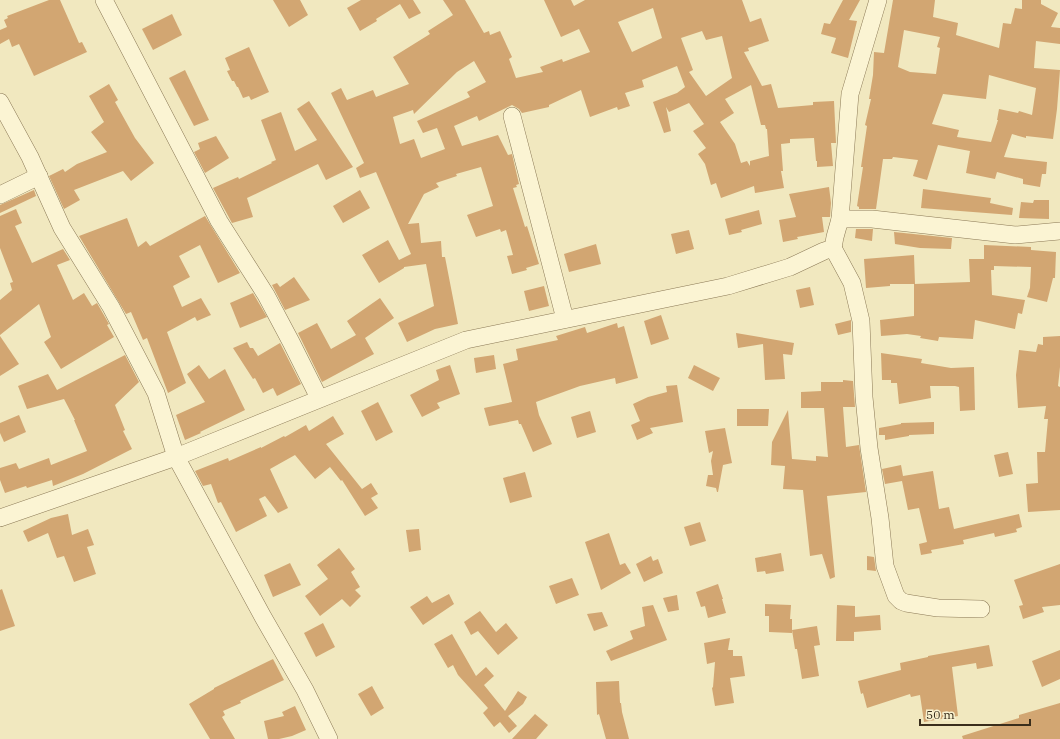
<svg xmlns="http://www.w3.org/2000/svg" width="1060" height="739" font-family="'IBM Plex Serif',serif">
	<rect width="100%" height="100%" fill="#f1e8bf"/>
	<g fill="#d2a672" fill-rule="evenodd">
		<polygon points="49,0 60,0 79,43 82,42 87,52 34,76 19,44 12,47 9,39 0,44 0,30 7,27 4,20 8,18 7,16"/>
		<polygon points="273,0 300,0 308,15 289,27"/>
		<polygon points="361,0 413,0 421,13 409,19 400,4 376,19 377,21 360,31 347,8"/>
		<path d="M443,0H465L484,33L489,31L490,35L500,31L512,57L509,59L516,78L543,72L540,67L562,59L563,62L590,52L579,29L561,37L544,0H571L574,6L585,0H742L750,22L761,18L769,41L748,48L749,51L744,52L762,86L771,84L778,108L813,105V102L834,101L836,143H831L833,166L817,167V161H816L814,138L790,139V143L781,144L783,171H781L784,188L755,193L754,186L721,198L716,183L711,185L705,164L698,154L706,148L693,131L704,124L689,103L669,112L666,107L671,131L664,133L653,102L677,93L685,87L677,66L642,80L644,87L625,93L630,106L618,110L617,107L590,117L581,90L549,105V107L522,113L519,109L512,105L479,121L477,116L454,126L462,146L498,135L508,155L512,154L519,184L516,185L517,187L513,188L525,227L527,226L539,264L526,268L527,270L512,274L507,256L513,255L506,230L501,232L500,229L476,237L467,215L493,206L481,167L456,174L457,176L436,183L439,187L424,194L408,224L419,223L421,243L441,241L442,257H445L458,324L435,329L407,342L398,323L434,306L426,264L404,267V268L379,283L362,255L388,240L399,260L411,254L376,172L360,178L356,168L364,163L331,93L341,88L347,100L373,90L376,97L409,84L393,57L430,34L428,31L453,15ZM653,8L662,38L632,52L618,22ZM702,31L706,40L722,36L732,78L706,96L689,72L693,70L681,38ZM474,61L486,82L467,92L470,97L417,121L423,133L437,128L445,149L421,158L414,139L400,144L393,117L413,110L414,114L457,72ZM751,85L761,125H765L766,129H767L769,156L750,161V166L747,161L741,163L735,144L720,122L734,113L725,99Z"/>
		<polygon points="843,0 860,0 849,20 857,21 848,58 831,53 836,38 821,34 824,23 830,24"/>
		<path d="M893,0H935L933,17L958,23L956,35L999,48L1003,23L1011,24L1015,8L1022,9V0H1041V4L1058,13L1051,27L1060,28V44L1036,41L1034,68L1060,70L1057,109L1053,139L1026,136V138L1012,134L1004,157L1047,162L1046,174H1042L1040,187L1023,184V179L997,172L995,179L966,173L970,151L938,145L927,180L913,176L918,160L893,157L892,159H883L876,209H859V207L857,206L863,167H861L867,126L865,125L871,99H869L873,75L874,52L884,53ZM904,30L940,37L937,47L940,48L936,74L910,72L898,67ZM989,75L1036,88L1032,115L1019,111L1018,113L999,109L997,120H998L991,142L957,137L959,130L932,124L943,94L986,99Z"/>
		<polygon points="172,14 182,35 153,50 142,29"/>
		<polygon points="249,47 269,92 251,100 249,96 243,98 238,87 237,87 234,81 232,81 227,71 230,70 225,58"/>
		<polygon points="185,70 209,120 194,126 169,78"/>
		<polygon points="109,84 118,100 115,102 135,138 154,163 131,181 123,171 74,190 80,200 64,209 49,176 63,169 65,172 77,164 107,152 91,132 104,122 89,96"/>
		<polygon points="309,101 353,167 326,180 318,164 247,198 253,217 232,223 213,188 238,177 239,179 272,163 271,162 276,160 261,120 281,112 295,151 317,140 297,109"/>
		<polygon points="216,136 229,158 205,173 194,152 200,149 198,143"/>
		<polygon points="829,187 831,203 830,217 822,217 824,232 797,237 798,239 783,242 779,220 796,217 789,194"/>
		<polygon points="923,189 991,198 990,203 1013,208 1012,215 921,208"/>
		<polygon points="34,190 36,196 0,213 0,205"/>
		<polygon points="360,190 370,208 343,223 333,206"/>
		<polygon points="1034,200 1049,200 1049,219 1019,218 1021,202 1033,203"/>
		<polygon points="16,209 22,223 15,226 32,263 63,249 70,260 57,265 73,300 84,293 92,306 97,303 109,324 107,325 114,337 61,369 44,342 51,337 39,304 0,335 0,300 12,290 10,283 13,282 0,248 0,216"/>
		<polygon points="759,210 762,224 741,230 742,232 729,235 725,219"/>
		<polygon points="205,216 240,273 218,283 200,245 179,256 190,277 173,286 182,307 201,298 211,315 197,321 195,317 167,332 186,383 168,393 147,338 143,340 131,312 126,314 79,236 127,218 138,247 146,241 150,246"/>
		<polygon points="856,229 873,229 872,241 855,238"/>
		<polygon points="689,230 694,249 676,254 671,234"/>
		<polygon points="894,232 952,238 951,249 920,248 895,244"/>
		<polygon points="596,244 601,264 569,272 564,254"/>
		<polygon points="984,245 1031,247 1031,250 1056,252 1055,278 1053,278 1047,302 1027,297 1030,288 1031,267 994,266 994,270 991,270 992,295 1025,300 1022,314 1018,313 1015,329 975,320 973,339 939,337 938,341 920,338 921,336 907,334 881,336 880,320 914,316 914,284 970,282 969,259 984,259"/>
		<polygon points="914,255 915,284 890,284 890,286 866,288 864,259"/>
		<polygon points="294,277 310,300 285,310 272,285 277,283 280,287"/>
		<polygon points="544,286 549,306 529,311 524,291"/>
		<polygon points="810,287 814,305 800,308 796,290"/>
		<polygon points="253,293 267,317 240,328 230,303"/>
		<polygon points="380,298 394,318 365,338 374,354 322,382 298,333 317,323 331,349 356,335 347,321"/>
		<polygon points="661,315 669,339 651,345 644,321"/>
		<polygon points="851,320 851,332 838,335 835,324"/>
		<polygon points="617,323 618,328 624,326 638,378 616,384 615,378 580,386 536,402 539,415 552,444 533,452 521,424 519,424 518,420 489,426 484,408 512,402 503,364 518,360 516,349 558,340 556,336 585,327 587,333"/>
		<polygon points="736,333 794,343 792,355 783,354 785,379 765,380 763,344 738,348"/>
		<polygon points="0,336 19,364 0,376"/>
		<polygon points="1060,336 1060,367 1058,386 1060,387 1060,510 1028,512 1026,484 1038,483 1037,452 1045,452 1048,419 1044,419 1046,406 1018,408 1016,375 1019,350 1036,352 1038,344 1043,345 1043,337"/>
		<polygon points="247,342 250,348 253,348 258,356 280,343 301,384 277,396 273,388 263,393 255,378 253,379 233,348"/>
		<polygon points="881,353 922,359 921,363 951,368 974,367 975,410 960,411 959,387 955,386 930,386 931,398 899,404 897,383 891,383 891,380 882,380"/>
		<polygon points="125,355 139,382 115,405 125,430 123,431 132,449 83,474 53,486 52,480 27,488 26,486 5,493 0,480 0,468 16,463 19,469 49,458 51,465 87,451 74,420 75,420 64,399 27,409 18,386 48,374 57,390"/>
		<polygon points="494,355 496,369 476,373 474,358"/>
		<polygon points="199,365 209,379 225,369 245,410 200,432 201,433 185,440 176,415 205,402 187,374"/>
		<polygon points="450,365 460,394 437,403 440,408 422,417 410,395 439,380 436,370"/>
		<polygon points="694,365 720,378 713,391 688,378"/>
		<polygon points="843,380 853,381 855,407 843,407 846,447 859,445 866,492 827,496 835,577 830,579 822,554 810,556 803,490 783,489 785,466 771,465 772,442 788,410 792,459 816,461 816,456 828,457 824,408 801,408 801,392 821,391 821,382 843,382"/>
		<polygon points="677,385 683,422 650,428 653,433 637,440 631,425 640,421 633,404 648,397 667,392 666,386"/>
		<polygon points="378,402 393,432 376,441 361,411"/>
		<polygon points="737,409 769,409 768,426 737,426"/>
		<polygon points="590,411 596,432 577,438 571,417"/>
		<polygon points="19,415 26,432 4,442 0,433 0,423"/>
		<polygon points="333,416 344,434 326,444 362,489 371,483 378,494 371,498 378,508 365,516 342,480 341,481 330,467 315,479 295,455 270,469 288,508 278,513 265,496 259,499 267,516 236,532 221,502 218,503 211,484 203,486 195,471 228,458 229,461 261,447 261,448 284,436 285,437 306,425 309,431"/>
		<polygon points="934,422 934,434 909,435 909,436 885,440 885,435 879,435 879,428 901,424 901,423"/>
		<polygon points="725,428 732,463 723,465 718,492 717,492 716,488 706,486 708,475 713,475 711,461 713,451 709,453 705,431"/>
		<polygon points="1008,452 1013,474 999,477 994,455"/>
		<polygon points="901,465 903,476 933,471 939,509 949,507 954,529 1019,514 1022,527 1016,529 1017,532 995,537 994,533 963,540 964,544 931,550 932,553 921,555 919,544 927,542 919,508 908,510 902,481 885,484 882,469"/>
		<polygon points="525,472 532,497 510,503 503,478"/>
		<polygon points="68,514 72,535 88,529 94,545 87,547 96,574 74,582 64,556 57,558 48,533 28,542 23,531 51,518"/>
		<polygon points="700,522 706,541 690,546 684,527"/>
		<polygon points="419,529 421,550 409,552 406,530"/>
		<polygon points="609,533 620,565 625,563 631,573 601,590 585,542"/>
		<polygon points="339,548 355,569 351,572 360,587 355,590 361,596 350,607 342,599 320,616 305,596 328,579 317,565"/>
		<polygon points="781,553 784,571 766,574 765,571 757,572 755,558"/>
		<polygon points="651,556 653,561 658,559 663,573 644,582 636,564"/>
		<polygon points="867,556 874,557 876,571 867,570"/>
		<polygon points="290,563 301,585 273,597 264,575"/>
		<polygon points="1060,564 1060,605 1042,607 1044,612 1023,619 1019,606 1023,605 1014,580"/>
		<polygon points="572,578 579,595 556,604 549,586"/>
		<polygon points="718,584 723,599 722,599 726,613 708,618 705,606 701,607 696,592"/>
		<polygon points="2,589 15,626 0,631 0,590"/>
		<polygon points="449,594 454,604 423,625 410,607 427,596 432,603"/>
		<polygon points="677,595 679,610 668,612 663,598"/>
		<polygon points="765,604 791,605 790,619 792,619 792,633 769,632 769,616 765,616"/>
		<polygon points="653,605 667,640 611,661 606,651 633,639 630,631 645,626 642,607"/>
		<polygon points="837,605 855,606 855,617 880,615 881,630 854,632 854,641 836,641"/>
		<polygon points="480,611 496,632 506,623 518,638 498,655 478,631 471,635 464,622"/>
		<polygon points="602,612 608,626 594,631 587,614"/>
		<polygon points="323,623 335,647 316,657 304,633"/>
		<polygon points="817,626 820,645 814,646 819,676 802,679 797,649 795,649 792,630"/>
		<polygon points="452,634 476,676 486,667 494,676 484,685 505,711 518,691 527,697 523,704 508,716 517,726 509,733 500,722 494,727 483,713 488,708 458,675 453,665 448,668 434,644"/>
		<polygon points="730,638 728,650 733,650 733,656 742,656 745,676 730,678 734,703 715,706 712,688 713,687 715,662 707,664 704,643"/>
		<polygon points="989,645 993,666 977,669 976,663 952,667 958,716 924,722 920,695 911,697 910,694 867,708 863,693 861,694 858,681 901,670 900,663 928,657 928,656"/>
		<polygon points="1060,650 1060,679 1042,687 1032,661"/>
		<polygon points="273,659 284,680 240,701 241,703 223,711 225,715 222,717 235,739 210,739 189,704 214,689 214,688"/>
		<polygon points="619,681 620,703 621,703 622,712 629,739 606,739 599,714 597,715 596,682"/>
		<polygon points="372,686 384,708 371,716 358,694"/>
		<polygon points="1060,703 1060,739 963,739 962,736 1019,718 1019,715"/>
		<polygon points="295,706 306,730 292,736 279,739 268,739 264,721 284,716 282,712"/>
		<polygon points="535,714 548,725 536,739 512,739"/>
	</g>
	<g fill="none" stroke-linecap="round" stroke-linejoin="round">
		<defs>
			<g id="street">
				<polyline points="104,0 219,221 266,295 291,342 319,398"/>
				<polyline points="0,102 30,157 62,228 111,307 156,393 176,457 263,617 305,690 329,739"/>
				<polyline points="512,116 565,319"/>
				<polyline points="0,195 39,176"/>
				<polyline points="840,219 872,219 1015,235 1060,231"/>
				<polyline points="833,248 852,283 861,321 864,397 869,448 880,518 885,566 896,596 901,601 906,603 938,608 981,609"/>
				<polyline points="0,518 176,457 466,340 728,286 790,267 824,251 833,248 835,237 840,219 850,94 878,0"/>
			</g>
		</defs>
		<use href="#street" stroke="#8b7956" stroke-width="18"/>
		<use href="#street" stroke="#fbf4d3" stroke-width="17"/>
	</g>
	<path d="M920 719v6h110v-6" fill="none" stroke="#3a2e1c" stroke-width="2"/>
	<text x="926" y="719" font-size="12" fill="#3a2e1c" stroke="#f8f1cf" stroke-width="3" paint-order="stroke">50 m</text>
</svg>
